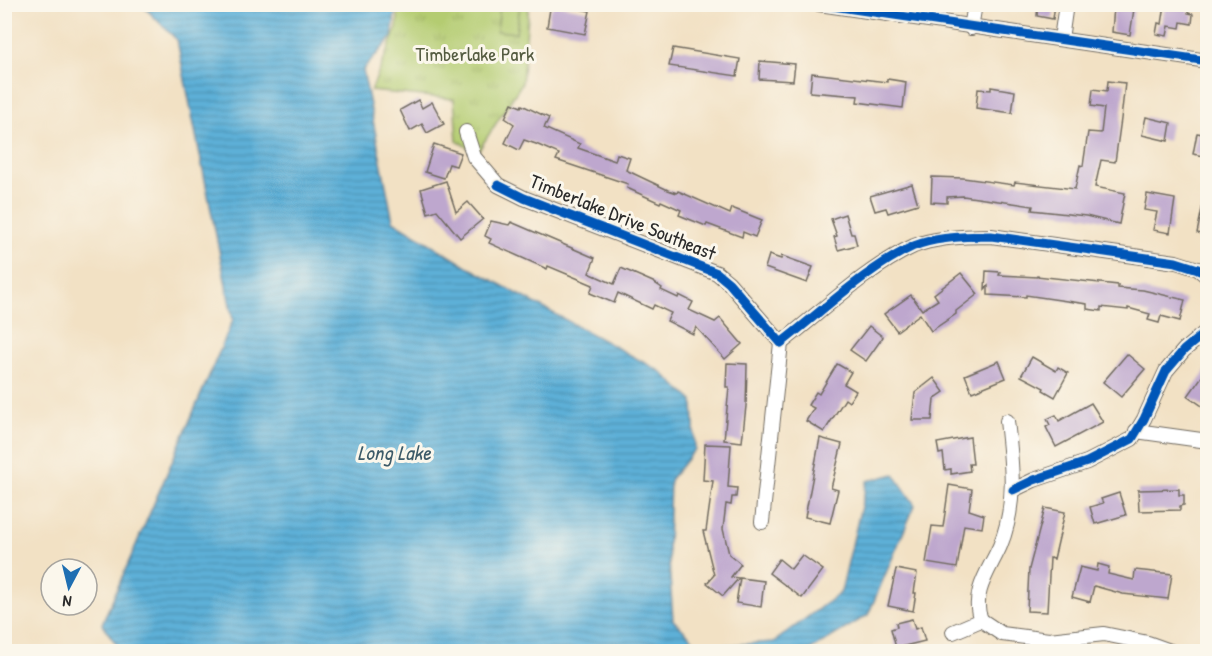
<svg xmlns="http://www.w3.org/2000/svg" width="1212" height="656" font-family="'Patrick Hand',sans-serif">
	<defs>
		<pattern id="park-tufts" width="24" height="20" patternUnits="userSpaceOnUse" patternTransform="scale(1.5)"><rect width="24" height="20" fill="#b4cc71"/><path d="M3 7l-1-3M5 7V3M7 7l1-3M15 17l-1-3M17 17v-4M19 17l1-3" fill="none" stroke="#9baf62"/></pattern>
		<pattern id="water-rules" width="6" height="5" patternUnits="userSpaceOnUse" patternTransform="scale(1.5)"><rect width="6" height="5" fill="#5db0d8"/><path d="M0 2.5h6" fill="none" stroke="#4d8faf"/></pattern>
	</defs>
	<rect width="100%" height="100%" fill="#fbf7ec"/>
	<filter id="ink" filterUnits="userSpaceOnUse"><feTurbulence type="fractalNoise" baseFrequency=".0167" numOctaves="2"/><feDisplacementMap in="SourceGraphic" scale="12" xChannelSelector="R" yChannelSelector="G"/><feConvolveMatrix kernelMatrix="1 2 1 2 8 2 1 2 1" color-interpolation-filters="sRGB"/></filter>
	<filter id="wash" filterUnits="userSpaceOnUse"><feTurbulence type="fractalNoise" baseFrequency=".008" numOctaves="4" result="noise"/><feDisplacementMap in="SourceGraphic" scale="24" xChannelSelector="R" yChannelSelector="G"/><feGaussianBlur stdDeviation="1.35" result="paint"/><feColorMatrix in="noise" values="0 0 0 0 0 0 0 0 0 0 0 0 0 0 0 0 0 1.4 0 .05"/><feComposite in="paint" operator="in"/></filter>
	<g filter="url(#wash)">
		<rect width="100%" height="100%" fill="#f2e1c4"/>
		<polygon fill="url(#park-tufts)" stroke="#707c4e" stroke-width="1.5" points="399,5 529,5 522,83 477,153 457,141 454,99 371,91 397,27"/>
		<polygon fill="#b4cc71" stroke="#707c4e" stroke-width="1.5" points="500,5 520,5 516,33 497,31"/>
		<polygon fill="url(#water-rules)" stroke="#446e82" stroke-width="1.5" points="142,5 396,5 392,37 363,70 393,221 468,267 660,371 693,401 695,449 670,480 668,547 673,620 701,647 774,642 841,592 867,481 894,474 915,505 868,615 807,652 121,651 102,624 233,320 177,40"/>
		<g id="blocks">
			<g fill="#bea7ce">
				<polygon points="553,4 590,11 585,34 547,27 550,9 552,9"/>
				<polygon points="1038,4 1055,4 1053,19 1037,16"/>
				<polygon points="1165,5 1188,9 1188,13 1193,14 1192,24 1181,22 1180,28 1169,26 1167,36 1156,34 1158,23 1162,24"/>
				<polygon points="1114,6 1134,9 1130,35 1112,32"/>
				<polygon points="673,48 740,59 737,76 669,66"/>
				<polygon points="760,61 795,64 793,81 759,79"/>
				<polygon points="812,73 887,82 887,79 906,82 903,108 857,102 858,96 810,92"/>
				<polygon points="1108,81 1125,83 1121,119 1115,162 1101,160 1095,187 1125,193 1119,224 1086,216 1032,210 1033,206 963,196 947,197 947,203 931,202 932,177 963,178 1014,185 1015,182 1075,189 1080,165 1083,166 1088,132 1101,133 1104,108 1091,106 1093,89 1107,91"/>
				<polygon points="991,87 1015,91 1012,113 976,108 978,89 991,90"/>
				<polygon points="418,100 422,108 432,102 444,124 427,133 422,124 410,131 400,110"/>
				<polygon points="512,103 521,107 522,105 549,118 544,128 580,144 578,148 615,161 617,154 630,158 626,170 668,190 677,193 678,191 730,214 732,208 762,220 755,237 743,232 742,237 707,224 706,226 679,215 681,210 661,201 660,203 627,188 628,184 556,160 559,154 536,144 524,140 519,150 505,143 514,124 505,118"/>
				<polygon points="1146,117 1171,123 1168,141 1142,135"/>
				<polygon points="1197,133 1208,135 1208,157 1193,154"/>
				<polygon points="434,144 461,153 456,166 449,164 444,178 425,172"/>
				<polygon points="446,181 456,212 468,202 483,219 460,238 437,210 428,213 421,189"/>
				<polygon points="912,184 918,204 888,213 886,208 875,211 870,196"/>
				<polygon points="1147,194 1175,199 1170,233 1153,230 1157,212 1144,210"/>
				<polygon points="1203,204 1208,204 1208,235 1197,233"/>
				<polygon points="845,214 851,234 854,234 857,245 838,250 834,237 837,236 831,219"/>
				<polygon points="491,221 509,225 511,222 595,258 589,273 614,284 621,268 653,282 662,288 661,290 678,298 679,295 693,302 689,310 715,322 720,318 742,344 725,359 696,327 693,334 667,321 671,313 654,305 652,309 618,293 614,303 590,293 593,285 548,266 547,269 489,243 491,239 485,236"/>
				<polygon points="769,255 781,259 782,256 813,267 807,283 765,268"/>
				<polygon points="986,271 1000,272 999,275 1037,277 1037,276 1118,285 1118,288 1143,290 1185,300 1180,321 1161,316 1159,323 1148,320 1150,314 1128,308 1128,310 1101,307 1101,311 1087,309 1087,304 1026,295 1026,297 988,295 988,286 985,289"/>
				<polygon points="961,273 978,294 956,311 956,314 931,331 920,314 897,331 884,314 911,295 922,310 938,300 934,294"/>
				<polygon points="869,326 883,337 866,361 850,350"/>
				<polygon points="1127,354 1145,369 1121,397 1103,382"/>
				<polygon points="1032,357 1056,371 1058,367 1068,373 1055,397 1043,390 1044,388 1021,376"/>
				<polygon points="999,361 1006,378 972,392 965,375"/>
				<polygon points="727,363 747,364 746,406 742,442 724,440 729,387 726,387"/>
				<polygon points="837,364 851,372 844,384 856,391 849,402 845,399 824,432 806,421 814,408 808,405 816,392 819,394"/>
				<polygon points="1208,368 1208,410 1188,396"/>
				<polygon points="934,378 944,392 934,399 932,420 912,420 915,393"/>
				<polygon points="1091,403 1103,422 1056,447 1046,427 1050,425 1047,419 1056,415 1059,421"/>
				<polygon points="970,437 973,464 969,464 970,471 951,474 951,469 945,470 943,453 939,454 937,443"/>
				<polygon points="820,438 842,444 831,488 838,490 830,523 805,517"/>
				<polygon points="705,444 731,445 728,487 737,488 736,497 732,497 731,505 726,504 723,529 729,554 741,564 731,577 739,578 723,596 707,583 714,575 703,531 706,531 713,481 703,480"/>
				<polygon points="949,485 972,489 969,510 984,515 982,528 964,525 957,568 926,563 932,526 943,527"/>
				<polygon points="1179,489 1179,495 1184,495 1184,505 1180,506 1180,510 1139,511 1138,490"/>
				<polygon points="1119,493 1126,515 1095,524 1090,507 1103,503 1101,499"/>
				<polygon points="1045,508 1065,512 1054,559 1050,558 1047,612 1027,611 1029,569"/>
				<polygon points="802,555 823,570 802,598 769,573 779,559 791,569"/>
				<polygon points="1098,564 1109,567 1108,574 1134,580 1135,570 1172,574 1168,599 1123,594 1094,586 1090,602 1072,597 1080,567 1097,571"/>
				<polygon points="896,569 917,573 914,593 916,593 913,611 888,606"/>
				<polygon points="740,578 764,581 761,607 736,603"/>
				<polygon points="912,619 915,629 921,627 925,641 896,648 891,629 897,627 896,623"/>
			</g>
		</g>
	</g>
	<g filter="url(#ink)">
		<use href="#blocks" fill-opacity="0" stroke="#716b61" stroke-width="1.5"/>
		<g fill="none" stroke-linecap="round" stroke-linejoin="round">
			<defs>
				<g id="minor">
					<polyline points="819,4 1208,61"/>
					<polyline points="971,28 975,4"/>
					<polyline points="1061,39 1066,4"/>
					<polyline points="466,132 474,157 498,185 524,198 717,273 729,283 781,343"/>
					<path d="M781,343C821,312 868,267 914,246C935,237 969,236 991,236L1176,262L1198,269L1208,277"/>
					<polyline points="1136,431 1208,441"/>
					<polyline points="1013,490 1034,480 1087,462 1132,439 1144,419 1166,371 1184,350 1208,330"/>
					<polyline points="762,522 781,343"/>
					<path d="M981,620C970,594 990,569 1000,546C1017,505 1012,464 1007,421"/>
					<polyline points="981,620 1002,634 1049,640 1104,634 1148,643 1173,652"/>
					<polyline points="953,632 981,620"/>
				</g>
			</defs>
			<use href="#minor" stroke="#716b61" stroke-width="16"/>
			<use href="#minor" stroke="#fff" stroke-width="14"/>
			<defs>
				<g id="cycleway">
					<polyline points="819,4 1208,61"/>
					<path d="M498,185L524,198L717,273L729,283L781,343C821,312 868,267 914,246C935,237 969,236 991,236L1176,262L1198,269L1208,277"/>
					<polyline points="1013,490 1034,480 1087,462 1132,439 1144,419 1166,371 1184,350 1208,330"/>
				</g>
			</defs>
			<use href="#cycleway" stroke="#fbf7ec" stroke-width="13"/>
			<use href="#cycleway" stroke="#0057b8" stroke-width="9"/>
		</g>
	</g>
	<g text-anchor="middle" stroke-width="6" stroke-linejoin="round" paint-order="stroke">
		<g font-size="20" fill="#545b40" stroke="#fbf7ec">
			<text x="475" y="61">Timberlake Park</text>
		</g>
		<g font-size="20" fill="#2b2b2b" stroke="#fbf7ec">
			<text transform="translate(623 217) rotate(22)" y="7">Timberlake Drive Southeast</text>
		</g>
		<g font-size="21" font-style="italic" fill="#3c5a68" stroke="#fbf7ec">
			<text x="394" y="460">Long Lake</text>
		</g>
	</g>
	<rect width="1212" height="656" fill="none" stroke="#fbf7ec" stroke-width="24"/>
	<g transform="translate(69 587) rotate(187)"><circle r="28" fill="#fbf7ec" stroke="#a8a59f" stroke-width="1.5"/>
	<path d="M0-4.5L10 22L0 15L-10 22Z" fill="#1f6fb2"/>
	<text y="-9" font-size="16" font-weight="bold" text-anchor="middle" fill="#2b2b2b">N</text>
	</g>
</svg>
